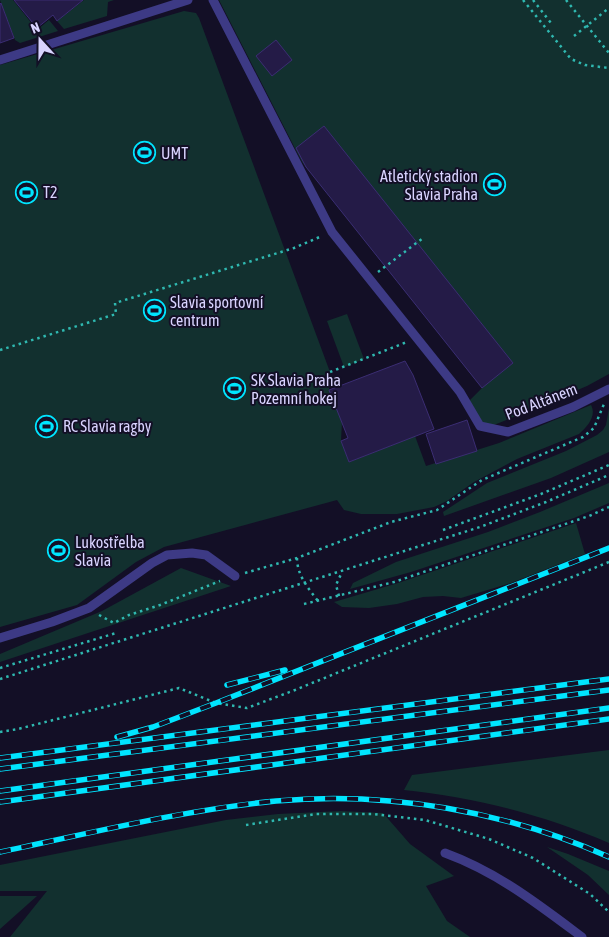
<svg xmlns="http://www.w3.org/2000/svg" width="609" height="937" font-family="'Asap Condensed',sans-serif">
	<rect width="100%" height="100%" fill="#130f26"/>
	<g fill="#12302f">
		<polygon points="0,0 13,0 37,30 49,20 58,31 20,43 15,40"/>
		<polygon points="84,0 114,0 108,2 107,16 64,29 57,21"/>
		<polygon points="219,0 609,0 609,374 587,386 499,423 491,426 481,422 469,401 482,388 302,162"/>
		<path d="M184,11L196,13L199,18L330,372L329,389L342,421L341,441L349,462L415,436L426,466L499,443L591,405C597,416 587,427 579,434L517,459L474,482L447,501L434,507L397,514H361L344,510L337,500L164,547L136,562L77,605L0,627V65Z"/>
		<polygon points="347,314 364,359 344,367 327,321"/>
		<polygon points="609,408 609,452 551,478 444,516 443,512 487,483 566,451 597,435 603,430 606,425"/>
		<polygon points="609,483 609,503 574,518 411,572 350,589 353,583 396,562 488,532 540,512"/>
		<polygon points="576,523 585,554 511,583 461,598 443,596 423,597 397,604 369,608 342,607 334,602 398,583"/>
		<polygon points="181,568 231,586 0,662 0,654 102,611"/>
		<path d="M609,750V843C544,815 474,797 404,790L412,775Z"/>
		<polygon points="341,811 383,813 410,844 454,876 426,886 447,921 470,937 10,937 47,891 0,891 0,865 226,820 278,814"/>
		<polygon points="547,847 568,854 609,871 609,895 588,875"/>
		<polygon points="0,896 37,896 0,929"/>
	</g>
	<g fill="#241b47" stroke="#3b2d73">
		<polygon points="14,0 83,0 57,21 53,15 37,28"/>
		<polygon points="1,3 14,38 0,43 0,4"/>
		<polygon points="276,40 292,60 272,76 256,56"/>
		<polygon points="324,126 513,363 482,388 306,167 296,148"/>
		<polygon points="405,361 413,375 434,429 349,462 341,441 348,438 329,390"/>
		<polygon points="467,420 477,451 436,464 426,434"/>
	</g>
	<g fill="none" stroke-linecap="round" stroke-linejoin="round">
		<g stroke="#2fb8b0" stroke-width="2.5" stroke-dasharray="2.5 4" stroke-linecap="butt">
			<polyline points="523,0 571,59 585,65 609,68"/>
			<polyline points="533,0 551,23"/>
			<polyline points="566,0 609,53"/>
			<polyline points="574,36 609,8"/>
			<polyline points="378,272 423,238"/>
			<polyline points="0,350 116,314 115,303 294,248 322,236"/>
			<polyline points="330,372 407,342"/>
			<polyline points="443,530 541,494 609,465"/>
			<path d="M297,558C297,575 308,588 318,601"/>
			<polyline points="245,573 297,558 391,522 437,510 482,480 583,437 594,428 604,404"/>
			<polyline points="339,596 336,585 342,572"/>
			<polyline points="304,604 394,582 589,516 609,507"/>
			<polyline points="99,615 114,623 129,615 160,605 220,581"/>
			<polyline points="0,668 116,633"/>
			<polyline points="0,679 480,527 546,502 609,475"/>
			<polyline points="0,732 18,729 179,688 216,703 247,708 295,690 609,562"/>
			<polyline points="246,825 316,814 373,814 425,820 489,839 533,858 590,894 609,912"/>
		</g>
		<g stroke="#3d3a85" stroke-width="9">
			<polyline points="213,0 332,232 460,392 480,426 508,432 573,407 609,389"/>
			<polyline points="0,60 188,0"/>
			<polyline points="0,638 52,622 89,608 152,563 167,555 192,553 206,555 235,576"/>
			<path d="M445,853C497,872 538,904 582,937"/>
		</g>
		<defs>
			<g id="rail">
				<polyline points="227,685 285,670"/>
				<polyline points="117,737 153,727 216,703 609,548"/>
				<polyline points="0,758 609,679"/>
				<polyline points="0,769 609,690"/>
				<polyline points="0,791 609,708"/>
				<polyline points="0,802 609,719"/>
				<path d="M0,852C91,833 183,810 276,801C389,791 505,811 609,857"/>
			</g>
		</defs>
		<use href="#rail" stroke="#00e5ff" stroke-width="5.5"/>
		<use href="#rail" stroke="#130f26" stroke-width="4" stroke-dasharray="11" stroke-linecap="butt"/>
	</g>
	<defs>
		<symbol id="stadium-ring" viewBox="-11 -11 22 22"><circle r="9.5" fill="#130f26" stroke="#00e5ff" stroke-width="1.5"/><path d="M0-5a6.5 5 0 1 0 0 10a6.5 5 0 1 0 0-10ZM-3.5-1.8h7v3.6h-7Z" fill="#00e5ff"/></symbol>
	</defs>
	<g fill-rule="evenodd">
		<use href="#stadium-ring" x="132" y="140" width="25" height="25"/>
		<use href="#stadium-ring" x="482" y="172" width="25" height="25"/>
		<use href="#stadium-ring" x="14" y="180" width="25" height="25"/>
		<use href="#stadium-ring" x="142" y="298" width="25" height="25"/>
		<use href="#stadium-ring" x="222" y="376" width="25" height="25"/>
		<use href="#stadium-ring" x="34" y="414" width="25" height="25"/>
		<use href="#stadium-ring" x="46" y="538" width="25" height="25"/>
	</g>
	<g text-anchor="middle" stroke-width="4" stroke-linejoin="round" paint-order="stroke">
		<g font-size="16" fill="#d9d4ff" stroke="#130f26" text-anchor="start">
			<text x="161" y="159">UMT</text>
			<text x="478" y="182" text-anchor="end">Atletický stadion<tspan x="478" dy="18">Slavia Praha</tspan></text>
			<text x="43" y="198">T2</text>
			<text x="170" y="308">Slavia sportovní<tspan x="170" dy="18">centrum</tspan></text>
			<text x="251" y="386">SK Slavia Praha<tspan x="251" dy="18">Pozemní hokej</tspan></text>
			<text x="63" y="432">RC Slavia ragby</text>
			<text x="75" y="548">Lukostřelba<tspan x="75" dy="18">Slavia</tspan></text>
		</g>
		<g font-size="16" fill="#d9d4ff" stroke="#130f26">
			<text transform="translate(541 401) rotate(-21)" y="6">Pod Altánem</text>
		</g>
	</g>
	<g transform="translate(40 40) rotate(339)" stroke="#130f26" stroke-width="4" paint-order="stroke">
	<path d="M0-4L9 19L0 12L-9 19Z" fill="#d9d4ff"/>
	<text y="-8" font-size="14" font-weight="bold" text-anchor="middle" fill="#d9d4ff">N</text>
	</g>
</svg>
